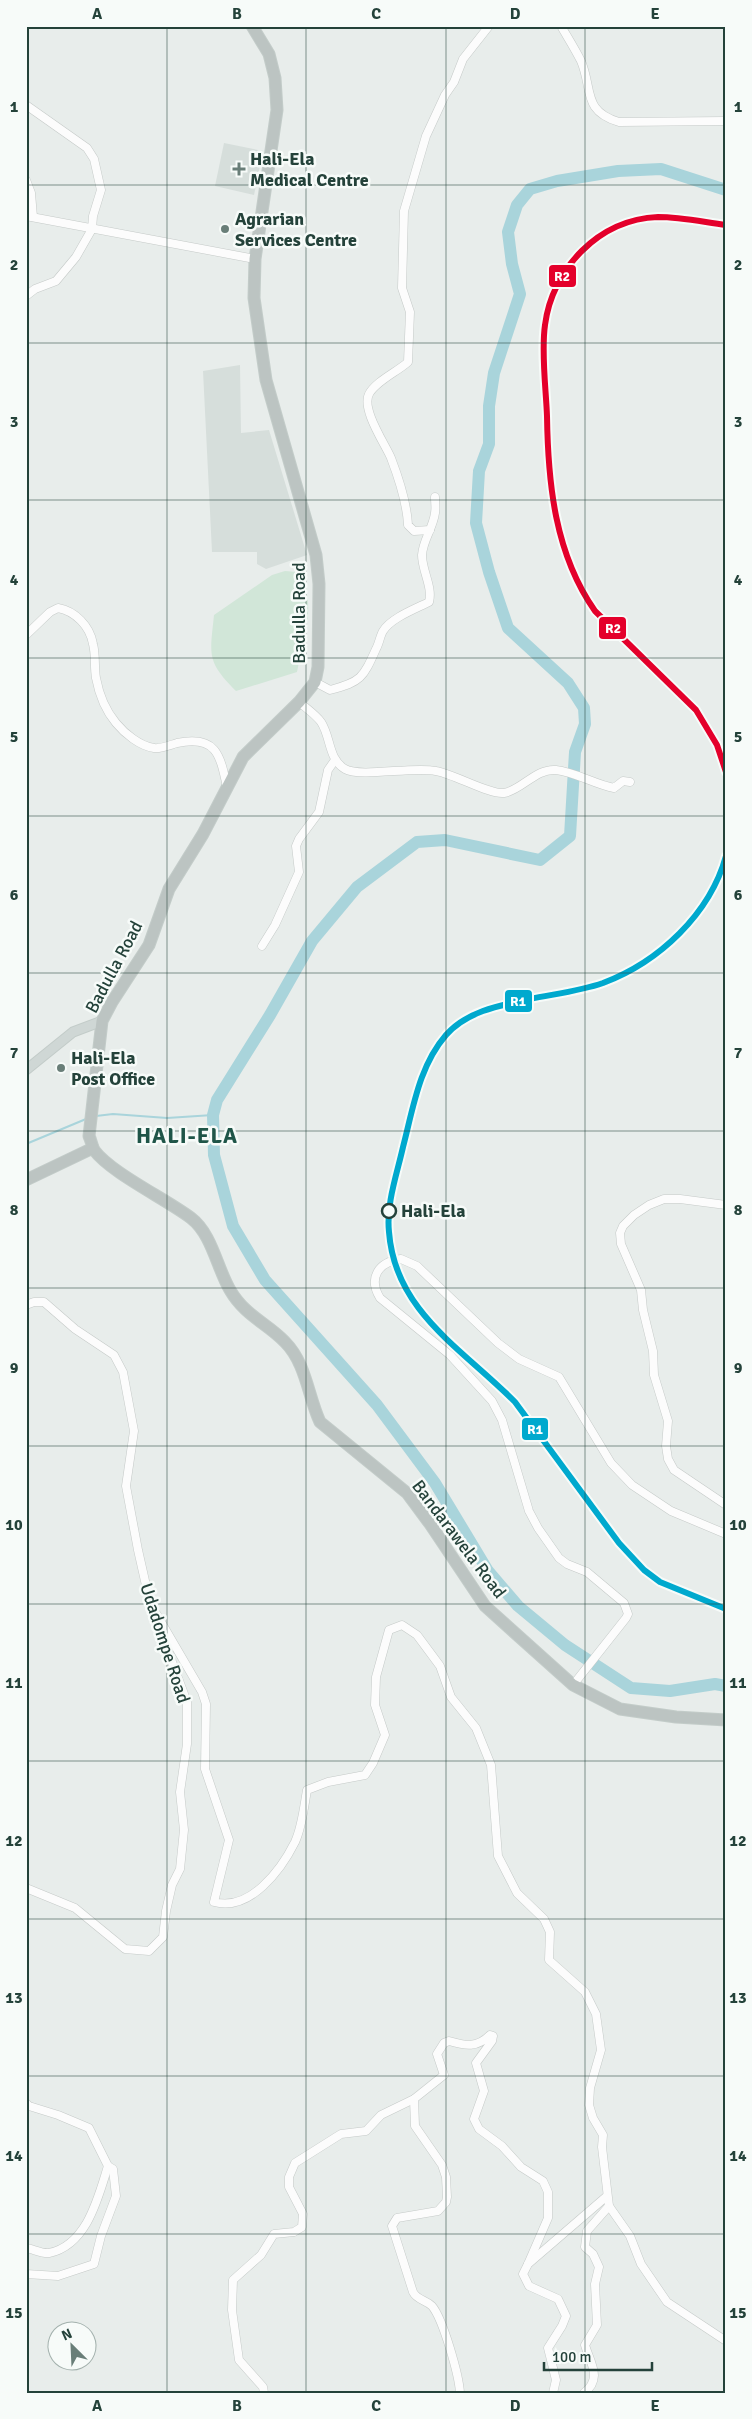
<svg xmlns="http://www.w3.org/2000/svg" width="752" height="2419" font-family="Signika,sans-serif">
	<rect width="100%" height="100%" fill="#e8edeb"/>
	<g fill="#d6dedb">
		<polygon points="224,143 263,151 254,195 215,186"/>
		<polygon points="240,365 241,433 269,430 307,555 266,569 257,564 257,552 212,552 203,371"/>
	</g>
	<path fill="#d1e6d8" d="M285,571L297,572C319,600 303,640 297,672L236,691C206,661 210,655 214,615L272,575Z"/>
	<g fill="none" stroke-linecap="round" stroke-linejoin="round">
		<g stroke="#a9d4db" stroke-width="2">
			<polyline points="96,1116 113,1114 167,1118 213,1115"/>
			<polyline points="26,1144 86,1119"/>
		</g>
		<polyline stroke="#a9d4db" stroke-width="12" points="726,190 661,169 618,171 557,181 530,189 517,205 508,232 512,264 520,294 494,373 489,406 489,444 479,471 476,523 489,572 508,628 568,683 584,708 585,724 575,752 570,836 540,860 445,840 417,842 357,887 312,941 270,1015 217,1100 213,1115 214,1155 233,1226 265,1280 377,1405 435,1483 488,1571 518,1606 565,1645 631,1688 670,1691 715,1684 726,1686"/>
		<defs>
			<g id="minor">
				<path d="M561,26C568,38 575,49 581,61C593,89 582,111 619,122L726,121"/>
				<polyline points="26,105 87,148 94,159 101,190 93,216 92,229 76,257 56,281 35,289 26,296"/>
				<polyline points="26,180 31,193 33,217"/>
				<polyline points="26,216 255,259"/>
				<path d="M430,530L414,531L408,525C407,503 399,479 391,458C385,444 361,409 369,394C376,381 397,372 408,362L410,312L402,288L404,211L426,136L445,95L454,82L463,59L489,26"/>
				<path d="M26,635L50,612L58,608C75,611 90,626 93,644C96,655 94,667 96,678C99,694 106,711 116,723C125,734 140,746 154,748C161,749 170,745 177,743C216,735 220,754 227,787"/>
				<path d="M315,682L330,690C361,682 363,678 376,649C379,644 380,636 383,631C391,618 415,609 429,602C433,587 422,571 422,555C423,540 433,528 435,513C436,508 435,503 435,497"/>
				<path d="M299,702C306,708 316,715 321,722C331,737 328,759 345,769C361,778 413,766 436,771C454,774 490,795 504,793C522,790 536,768 556,770C575,772 594,784 614,788L623,781L630,782"/>
				<polyline points="262,946 275,925 299,872 296,846 299,839 319,812 328,770 335,760"/>
				<polyline points="726,1205 680,1199 664,1199 649,1205 634,1215 623,1226 620,1233 621,1244 641,1290 643,1310 653,1351 654,1375 668,1421 666,1446 668,1459 674,1470 726,1505"/>
				<polyline points="26,1305 34,1302 44,1302 75,1329 114,1355 123,1372 134,1431 126,1486 138,1550 150,1603 187,1702 187,1744 180,1792 184,1830 180,1869 172,1885 166,1911 163,1937 149,1951 125,1949 75,1908 26,1888"/>
				<path d="M150,1603L202,1692L206,1704L205,1769L229,1840L214,1902C250,1912 281,1870 295,1842C302,1827 304,1807 307,1790L328,1782L365,1775L373,1763L385,1735L375,1705L376,1677L389,1630L402,1625L417,1635L440,1666L451,1697L476,1728L491,1765L498,1856L517,1893L544,1919L550,1932L549,1960L585,1992L596,2014L601,2050L590,2088L589,2105L593,2118L603,2135L602,2147L609,2206L630,2236L641,2264L667,2302L726,2341"/>
				<path d="M573,1685L626,1618L628,1614L624,1603L587,1572L567,1564L559,1558L538,1528L529,1511L502,1420L492,1401L450,1355L380,1298C368,1278 378,1262 401,1259L417,1266L498,1343L519,1359L559,1377L611,1463L632,1485L671,1511L726,1534"/>
				<path d="M26,2103L29,2106L58,2115L89,2128L108,2166C98,2198 87,2245 49,2253C42,2254 33,2249 26,2248"/>
				<polyline points="26,2274 58,2276 94,2264 101,2236 116,2196 113,2169 108,2166"/>
				<polyline points="264,2393 263,2387 239,2360 232,2310 233,2280 261,2255 274,2234 294,2232 302,2227 303,2214 289,2187 289,2177 295,2163 341,2134 366,2131 381,2115 414,2099"/>
				<path d="M460,2393C459,2375 443,2319 432,2306C426,2300 417,2300 413,2292L392,2226L397,2218L438,2211L446,2202L447,2197L446,2177L442,2165L415,2126L414,2099L444,2075L437,2054L444,2043L449,2041C466,2046 477,2048 490,2035L493,2036L492,2041L476,2063L484,2091L474,2119L479,2129L502,2146L521,2167L543,2181L548,2192V2218L528,2264"/>
				<polyline points="553,2393 556,2380 548,2348 562,2326 566,2316 558,2299 529,2286 523,2274 528,2264 607,2196"/>
				<path d="M584,2393C603,2378 590,2363 585,2345L597,2325L595,2284L599,2267L593,2254L585,2247L587,2231L609,2206"/>
			</g>
			<polyline id="major" points="26,1070 73,1032 102,1021"/>
			<g id="highway">
				<path d="M252,26L269,54L275,78L277,110L255,259L254,298L266,380L316,555L319,584L318,667L315,682L299,702L243,757L203,834L169,889L149,945L112,1002L102,1021L89,1136C91,1140 92,1146 94,1150C111,1173 166,1199 191,1218C212,1234 217,1268 230,1290C245,1316 267,1323 285,1342C306,1363 308,1396 320,1422L407,1493L430,1524L485,1606L573,1685L620,1709L676,1717L726,1720"/>
				<polyline points="26,1180 93,1148"/>
			</g>
		</defs>
		<use href="#minor" stroke="#c5cac8" stroke-width="9"/>
		<use href="#major" stroke="#c3ccc9" stroke-width="11"/>
		<use href="#highway" stroke="#c3ccc9" stroke-width="13"/>
		<use href="#minor" stroke="#fcfcfc" stroke-width="8"/>
		<use href="#major" stroke="#cfd7d5" stroke-width="9"/>
		<use href="#highway" stroke="#bcc4c2" stroke-width="11"/>
		<defs>
			<path id="rail-1" d="M726,856C710,914 659,962 603,983C580,991 554,994 530,999C501,1005 467,1011 446,1035C419,1066 413,1109 403,1147C397,1174 386,1204 389,1232C395,1312 463,1349 515,1402L619,1543L644,1570L660,1582L726,1609"/>
			<path id="rail-2" d="M726,225C703,222 681,217 658,217C599,219 552,269 545,325C541,352 546,389 547,416C548,484 555,554 595,611L696,710L717,745L726,772"/>
		</defs>
		<use href="#rail-1" stroke="#f7fbf9" stroke-width="10"/>
		<use href="#rail-2" stroke="#f7fbf9" stroke-width="10"/>
		<use href="#rail-1" stroke="#00a9ce" stroke-width="6"/>
		<use href="#rail-2" stroke="#e4002b" stroke-width="6"/>
	</g>
	<path fill="none" stroke="#24423a" stroke-width="1" stroke-opacity="0.55" d="M167,26V2393M306,26V2393M446,26V2393M585,26V2393M26,185H726M26,343H726M26,500H726M26,658H726M26,816H726M26,973H726M26,1131H726M26,1288H726M26,1446H726M26,1604H726M26,1761H726M26,1919H726M26,2076H726M26,2234H726"/>
	<g fill="#697e78" stroke="#f7fbf9" stroke-width="2">
		<path d="M236.5 161.5h5v5h5v5h-5v5h-5v-5h-5v-5h5z"/>
		<circle cx="225" cy="229" r="5"/>
		<circle cx="61" cy="1068" r="5"/>
	</g>
	<circle fill="#f7fbf9" stroke="#24423a" stroke-width="2.5" cx="389" cy="1211" r="7"/>
	<g text-anchor="middle" stroke-width="5" stroke-linejoin="round" paint-order="stroke">
		<g font-size="18" font-weight="bold" fill="#24423a" stroke="#f7fbf9" text-anchor="start">
			<text x="250" y="165">Hali-Ela<tspan x="250" dy="21">Medical Centre</tspan></text>
			<text x="235" y="225">Agrarian<tspan x="235" dy="21">Services Centre</tspan></text>
			<text x="71" y="1064">Hali-Ela<tspan x="71" dy="21">Post Office</tspan></text>
		</g>
		<g font-size="18" fill="#24423a" stroke="#f7fbf9">
			<text transform="translate(299 613) rotate(-90)" y="6">Badulla Road</text>
			<text transform="translate(114 967) rotate(-62)" y="6">Badulla Road</text>
			<text transform="translate(459 1539) rotate(53)" y="6">Bandarawela Road</text>
			<text transform="translate(165 1643) rotate(72)" y="6">Udadompe Road</text>
		</g>
		<g font-size="18" font-weight="bold" fill="#24423a" stroke="#f7fbf9" text-anchor="start">
			<text x="401" y="1217">Hali-Ela</text>
		</g>
		<g font-size="22" font-weight="bold" letter-spacing="1" fill="#1f5548" stroke="#f7fbf9">
			<text x="187" y="1143">HALI-ELA</text>
		</g>
	</g>
	<g stroke="#f7fbf9" stroke-width="2">
		<rect x="548" y="264" width="29" height="24" rx="5" fill="#e4002b"/>
		<rect x="598" y="616" width="29" height="24" rx="5" fill="#e4002b"/>
		<rect x="504" y="989" width="29" height="24" rx="5" fill="#00a9ce"/>
		<rect x="521" y="1417" width="28" height="24" rx="5" fill="#00a9ce"/>
	</g>
	<g font-size="14" text-anchor="middle" font-weight="bold" fill="#fff">
		<text x="562" y="281">R2</text>
		<text x="613" y="633">R2</text>
		<text x="518" y="1006">R1</text>
		<text x="535" y="1434">R1</text>
	</g>
	<rect width="752" height="2419" fill="none" stroke="#f7fbf9" stroke-width="55"/>
	<g transform="translate(72 2346) rotate(336)"><circle r="24" fill="#f7fbf9" stroke="#a3b1ad"/>
	<path d="M0-4L9 19L0 12L-9 19Z" fill="#697e78"/>
	<text y="-8" font-size="14" font-weight="bold" text-anchor="middle" fill="#24423a">N</text>
	</g>
	<path d="M544 2362v8h108v-8" fill="none" stroke="#24423a" stroke-width="2.5"/>
	<text x="552" y="2362" font-size="15" fill="#24423a" stroke="#f7fbf9" stroke-width="4" paint-order="stroke">100 m</text>
	<rect x="28" y="28" width="696" height="2364" fill="none" stroke="#24423a" stroke-width="2"/>
	<g font-size="16" text-anchor="middle" font-weight="bold" fill="#24423a">
		<text x="97" y="19">A</text>
		<text x="237" y="19">B</text>
		<text x="376" y="19">C</text>
		<text x="515" y="19">D</text>
		<text x="655" y="19">E</text>
		<text x="14" y="112">1</text>
		<text x="738" y="112">1</text>
		<text x="14" y="270">2</text>
		<text x="738" y="270">2</text>
		<text x="14" y="427">3</text>
		<text x="738" y="427">3</text>
		<text x="14" y="585">4</text>
		<text x="738" y="585">4</text>
		<text x="14" y="742">5</text>
		<text x="738" y="742">5</text>
		<text x="14" y="900">6</text>
		<text x="738" y="900">6</text>
		<text x="14" y="1058">7</text>
		<text x="738" y="1058">7</text>
		<text x="14" y="1215">8</text>
		<text x="738" y="1215">8</text>
		<text x="14" y="1373">9</text>
		<text x="738" y="1373">9</text>
		<text x="14" y="1530">10</text>
		<text x="738" y="1530">10</text>
		<text x="14" y="1688">11</text>
		<text x="738" y="1688">11</text>
		<text x="14" y="1846">12</text>
		<text x="738" y="1846">12</text>
		<text x="14" y="2003">13</text>
		<text x="738" y="2003">13</text>
		<text x="14" y="2161">14</text>
		<text x="738" y="2161">14</text>
		<text x="14" y="2318">15</text>
		<text x="738" y="2318">15</text>
		<text x="97" y="2411">A</text>
		<text x="237" y="2411">B</text>
		<text x="376" y="2411">C</text>
		<text x="515" y="2411">D</text>
		<text x="655" y="2411">E</text>
	</g>
</svg>
